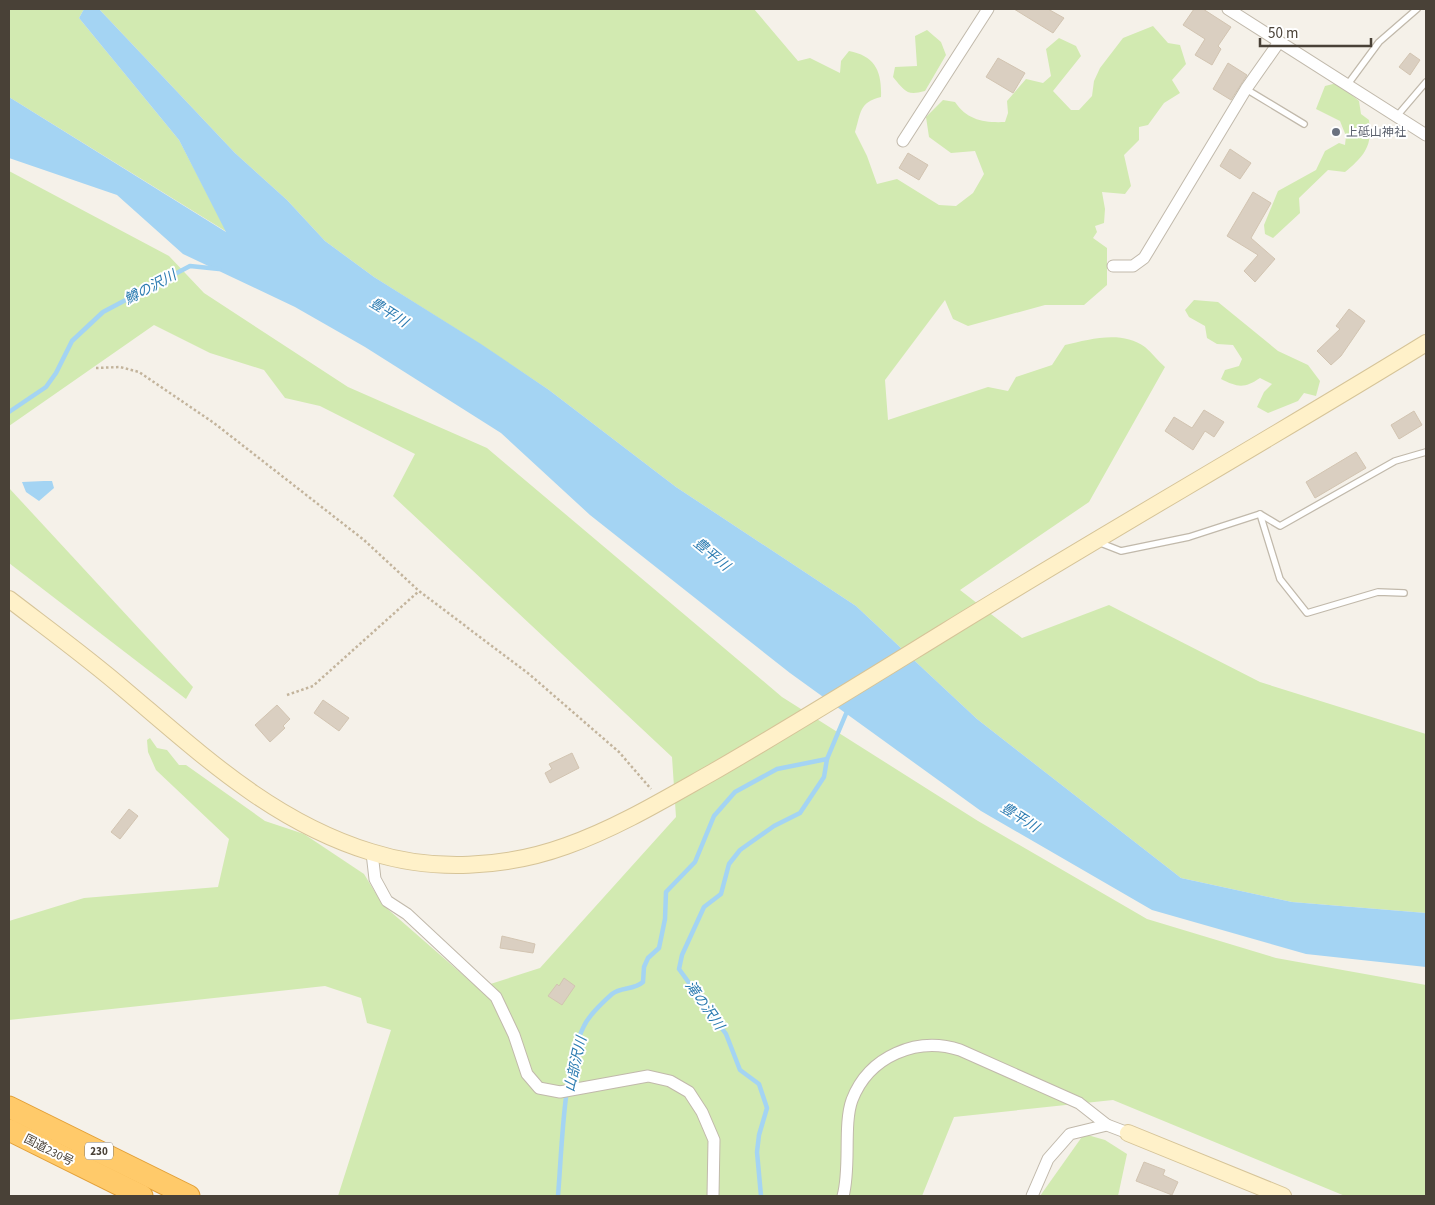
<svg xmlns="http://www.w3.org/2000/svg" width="1435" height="1205" font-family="'Source Sans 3','Noto Sans JP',sans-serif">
	<rect width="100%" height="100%" fill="#f5f1e9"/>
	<g fill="#d2eab1">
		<polygon points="9,9 84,9 79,18 179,140 227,232 9,97"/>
		<path d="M99,9H754L798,61L810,58L840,73L841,61L849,51C875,56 882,71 881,97C859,102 861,113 855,132L867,156L877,184L897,179L939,205L956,206L973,193L984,174L975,151L951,153L929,137L926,117L943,100L955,102C967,120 984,123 1005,122L1008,113L1007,101L1026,79L1043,83L1051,76L1046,49L1059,38L1076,46L1081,56L1053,91L1071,110H1079L1092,96L1094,81L1100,68L1123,38L1153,26L1168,43L1180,45L1186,64L1172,80L1180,93L1164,103L1148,125L1139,127V140L1124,155L1131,186L1125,194L1102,192L1105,209L1104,223L1095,226L1097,232L1093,238L1107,248V285L1084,305H1045L968,326L953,319L945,300L885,380L888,420L988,387L1008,391L1016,377L1052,365L1065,345C1090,339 1122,330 1145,347C1152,353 1158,361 1165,367L1089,502L960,590L1022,638L1109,605L1260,682L1426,734V913L1292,902L1181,878L977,719L856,606L676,487L549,390L480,344L374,277L325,241L287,200L235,153Z"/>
		<path d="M927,30L941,42L946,55L925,91C906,96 905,91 893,77L895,67L917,66L915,36Z"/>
		<path d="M1337,83L1359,101L1361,114L1369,120C1373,146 1364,156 1345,172L1328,170L1299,198L1300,213L1273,238L1265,234L1264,225L1278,191L1316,170L1325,151L1339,143L1345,145L1346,136L1340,121L1316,109L1325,86Z"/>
		<polygon points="9,171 169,256 204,293 348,387 487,448 782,697 978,821 1147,919 1276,958 1426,985 1426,1196 1345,1196 1113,1100 954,1117 922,1196 338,1196 391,1030 367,1023 361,998 325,986 9,1020 9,921 84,898 218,887 229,839 156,770 148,752 147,740 150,738 157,748 167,750 179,765 186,765 265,821 304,834 364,874 383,905 478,988 540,968 676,817 672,757 393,496 415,454 320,406 285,398 264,370 210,353 154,325 9,426"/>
		<path d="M1194,300L1218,302L1278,351L1308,365L1320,381L1316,396L1304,393L1298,401L1268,413L1257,407L1264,392L1272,384L1260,378C1244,389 1237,387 1221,379L1225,370L1239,366L1242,359L1233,345L1217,344L1207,338L1205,326L1189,317L1185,310Z"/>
		<polygon points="9,488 193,687 186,699 9,563"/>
		<polygon points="1084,1134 1105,1140 1127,1154 1118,1196 1040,1196"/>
	</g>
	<g fill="#a4d4f3">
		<polygon points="84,9 99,9 235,153 287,200 325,241 374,277 481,344 549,390 676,487 856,606 977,719 1181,878 1292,902 1426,913 1426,967 1306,954 1152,910 981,811 790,673 590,515 501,433 365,347 295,307 183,254 117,195 9,158 9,97 226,232 179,140 79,18"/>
		<polygon points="44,481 52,481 54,488 39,501 26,492 22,482"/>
	</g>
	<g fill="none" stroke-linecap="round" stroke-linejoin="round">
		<g stroke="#a4d4f3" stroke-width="4.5">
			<polyline points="9,412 46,387 56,373 72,341 103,312 190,266 219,269"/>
			<path d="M558,1196C562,1149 563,1067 584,1026C589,1015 603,1002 612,994C621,987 634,990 643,982L644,967L648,958L659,948L665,919L666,892L695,862L714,816L735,792L777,769L827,759"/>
			<polyline points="761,1196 757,1152 759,1135 767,1108 759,1084 740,1070 726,1034 679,969 682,955 704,907 721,894 729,864 740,850 774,826 800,813 824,777 827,759 848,709"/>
		</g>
	</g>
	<g fill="#dacfc1" stroke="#d2c4b1">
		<polygon points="1014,9 1048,9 1064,18 1053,33"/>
		<polygon points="1194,9 1203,9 1231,27 1218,46 1221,49 1212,65 1195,55 1205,39 1183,25"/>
		<polygon points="1410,53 1420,60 1410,75 1399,67"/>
		<polygon points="998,58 1025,73 1013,93 986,77"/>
		<polygon points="1228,63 1247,75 1231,100 1213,89"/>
		<polygon points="1230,149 1251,163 1240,179 1220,166"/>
		<polygon points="908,153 928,165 919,180 899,168"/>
		<polygon points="1253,192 1271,203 1251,238 1275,259 1255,282 1244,271 1258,255 1227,236"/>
		<polygon points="1349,309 1365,321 1341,356 1331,365 1317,351 1340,329 1336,326"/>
		<polygon points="1204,410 1224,422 1214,437 1205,431 1193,450 1165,431 1174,417 1192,428"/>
		<polygon points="1414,411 1422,425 1399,439 1391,425"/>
		<polygon points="1356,452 1366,468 1315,498 1306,482"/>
		<polygon points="323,700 349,718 339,731 314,713"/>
		<polygon points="277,705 290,719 283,726 285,728 270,742 255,725"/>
		<polygon points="572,753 579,768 550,783 545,773 552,769 549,764"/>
		<polygon points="129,809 138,816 120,839 111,832"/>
		<polygon points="502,936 535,944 533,953 500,948"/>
		<polygon points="564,978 575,986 562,1005 548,996 557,984 559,986"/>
		<polygon points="1144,1162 1165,1170 1163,1175 1178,1182 1172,1195 1136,1181"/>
	</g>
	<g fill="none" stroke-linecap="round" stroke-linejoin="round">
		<defs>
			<g id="lane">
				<polyline points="1348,84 1379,42 1417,9"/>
				<polyline points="1246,89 1304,124"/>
				<polyline points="1397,116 1426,82"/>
				<polyline points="1260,514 1280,579 1307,613 1378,592 1404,593"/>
				<polyline points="1098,542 1121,551 1189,537 1260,514 1280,526 1395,461 1426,452"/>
			</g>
			<g id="street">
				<polyline points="1228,9 1426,135"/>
				<polyline points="903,141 988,9"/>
				<polyline points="1113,266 1133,266 1144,258 1246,89 1279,42"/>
				<polyline points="372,853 375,879 387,901 407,914 496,997 514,1035 527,1074 539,1088 560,1092 648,1076 670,1081 689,1092 702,1112 714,1140 713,1196"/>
				<path d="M843,1196C851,1168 843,1125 852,1100C869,1056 917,1036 960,1050L1079,1103L1107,1125"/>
				<polyline points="1032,1196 1048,1159 1070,1134 1107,1125 1128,1133"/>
			</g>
			<g id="secondary">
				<path d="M9,599C48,629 88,658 125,690C202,755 273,822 371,852C433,872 505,868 566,846C617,828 665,799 713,772C791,727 868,679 946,631C1105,533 1267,441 1426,343"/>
				<polyline points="1128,1133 1283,1196"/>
			</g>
			<g id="highway">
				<polyline points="9,1107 189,1196"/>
				<polyline points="9,1130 142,1196"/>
			</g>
		</defs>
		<use href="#lane" stroke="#c1b9ab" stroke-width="8"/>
		<use href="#street" stroke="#c1b9ab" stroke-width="13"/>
		<use href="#secondary" stroke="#d6c498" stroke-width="18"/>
		<use href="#highway" stroke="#e29f36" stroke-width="23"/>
		<g stroke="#c3b49c" stroke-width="2.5" stroke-dasharray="2.5 2.5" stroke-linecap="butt">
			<polyline points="96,368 120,367 139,372 214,423 364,540 419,591 529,674 619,752 651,789"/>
			<polyline points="287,695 313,686 419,591"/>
		</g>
		<use href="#lane" stroke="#fff" stroke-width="5.5"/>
		<use href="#street" stroke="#fff" stroke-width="11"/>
		<use href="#secondary" stroke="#fff1c9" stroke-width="16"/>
		<use href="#highway" stroke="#ffca6a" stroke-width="21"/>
	</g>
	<circle fill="#6b7280" stroke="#fff" stroke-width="2" cx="1336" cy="132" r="5"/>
	<g text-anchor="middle" stroke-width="4" stroke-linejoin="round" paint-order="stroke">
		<rect fill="#fff" stroke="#807a73" stroke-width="1" x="85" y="1142.5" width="28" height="17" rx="4"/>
		<g font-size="11" font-weight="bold" fill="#494137">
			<text x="99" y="1155">230</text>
		</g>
		<g font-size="12" fill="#5b616d" stroke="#fff" text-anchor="start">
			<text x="1346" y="136">上砥山神社</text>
		</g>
		<g font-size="12" fill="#494137" stroke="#fff">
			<text transform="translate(49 1150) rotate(27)" y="4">国道230号</text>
		</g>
		<g font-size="14" font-style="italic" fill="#2b7bb1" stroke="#fff">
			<text transform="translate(150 287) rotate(-28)" y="5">鱒の沢川</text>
			<text transform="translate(389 312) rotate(32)" y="5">豊平川</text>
			<text transform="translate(712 554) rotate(40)" y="5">豊平川</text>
			<text transform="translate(1020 817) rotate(32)" y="5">豊平川</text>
			<text transform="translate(705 1005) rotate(55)" y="5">滝の沢川</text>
			<text transform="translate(575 1064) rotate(-77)" y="5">山部沢川</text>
		</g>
	</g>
	<rect width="1435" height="1205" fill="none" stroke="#494137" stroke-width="20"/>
	<path d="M1260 38v8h111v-8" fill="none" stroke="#494137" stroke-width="2.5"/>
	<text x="1268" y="38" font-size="15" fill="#494137" stroke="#ffffff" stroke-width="4" paint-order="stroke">50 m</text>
</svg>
